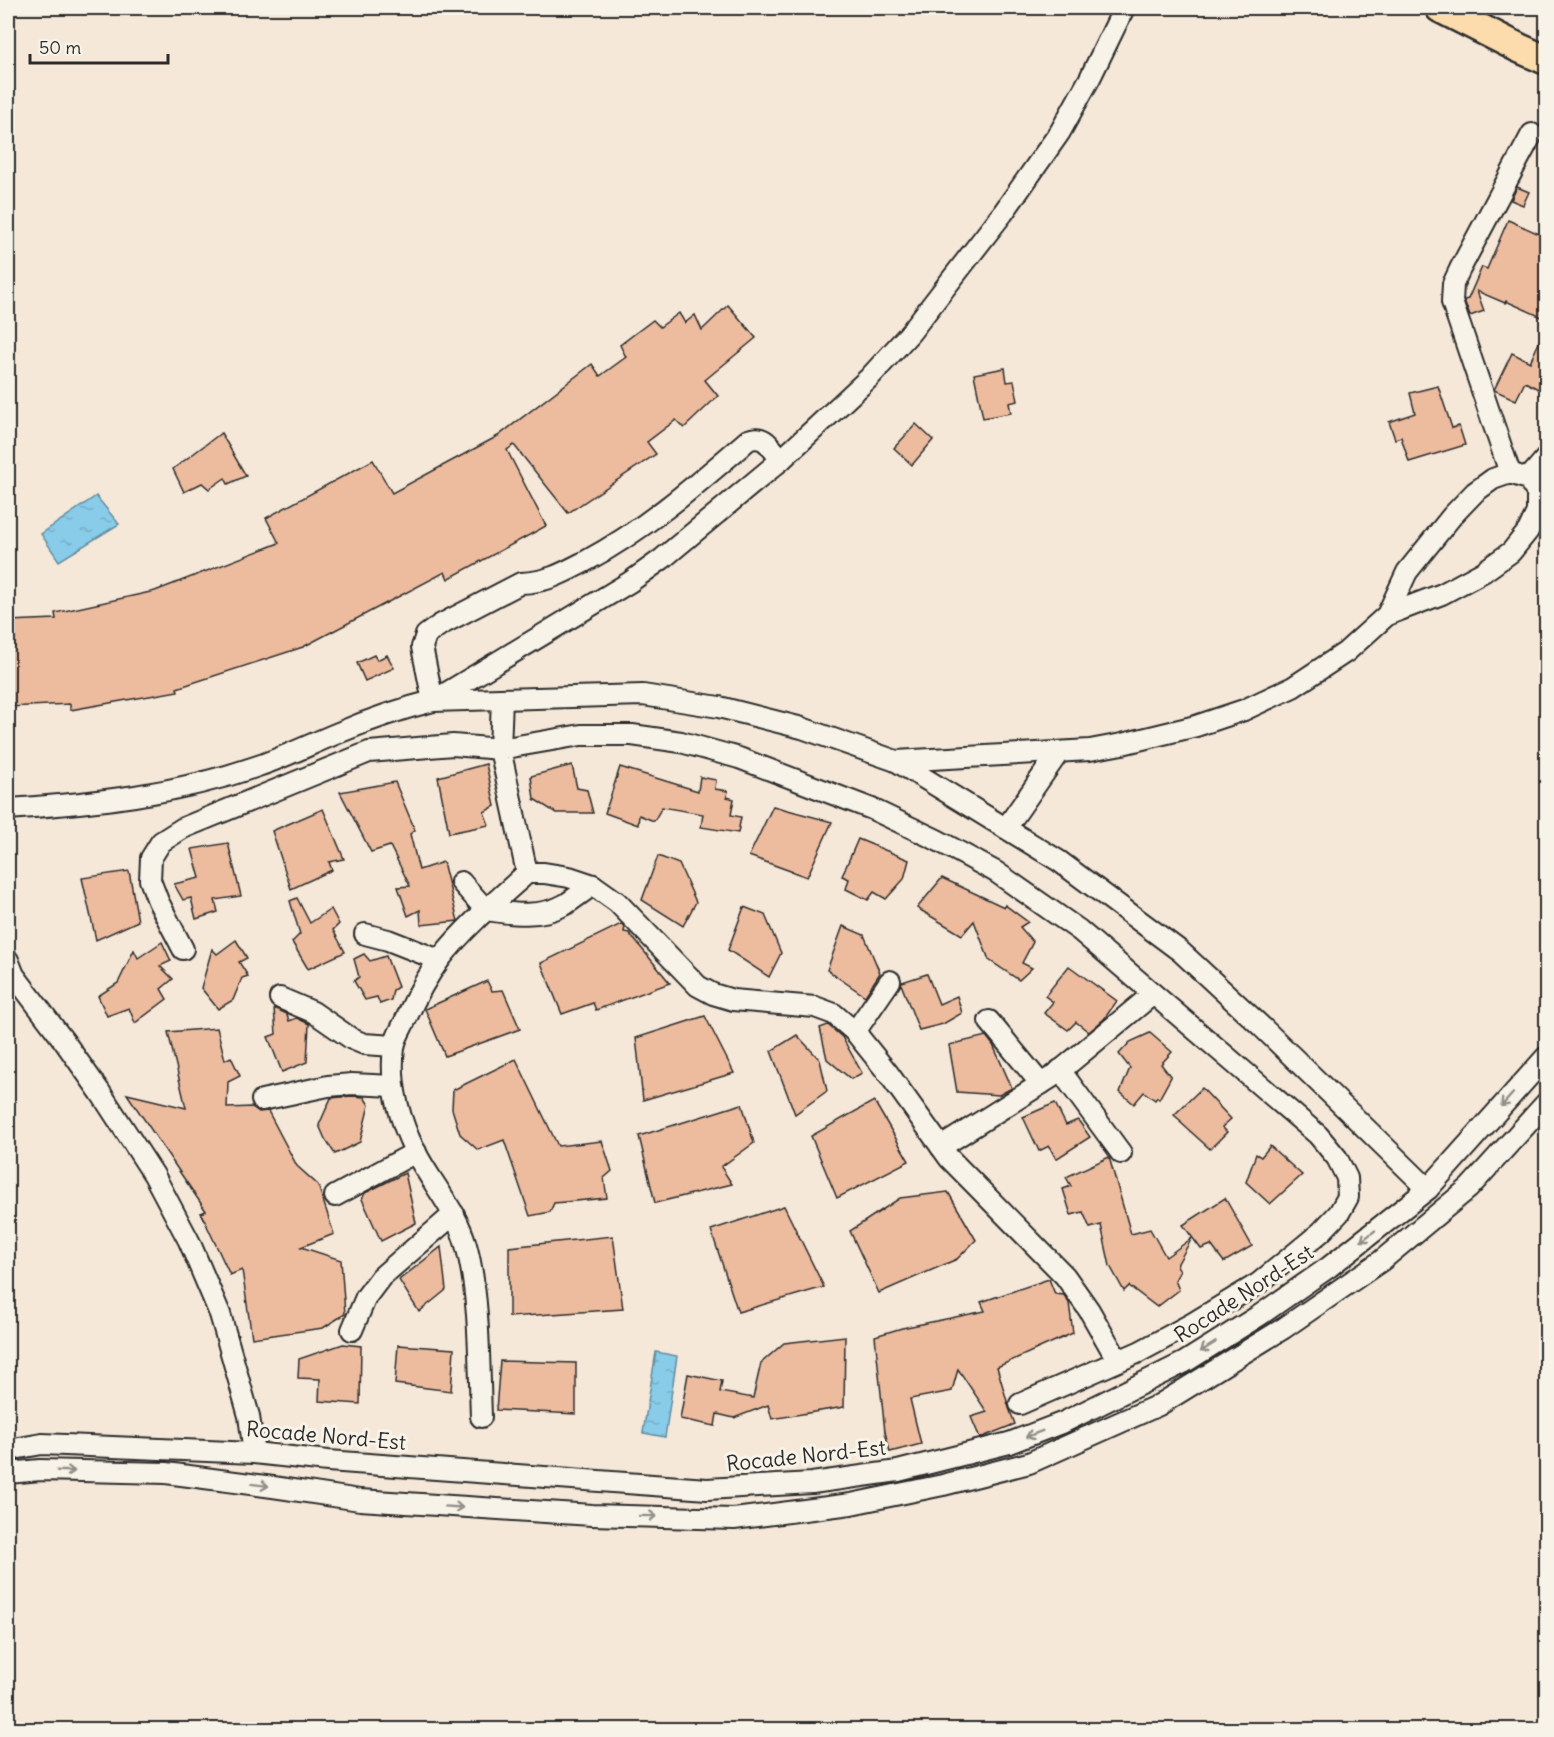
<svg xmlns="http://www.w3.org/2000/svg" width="1554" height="1737" font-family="Delius,sans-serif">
	<defs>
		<pattern id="water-ripples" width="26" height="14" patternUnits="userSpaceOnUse" patternTransform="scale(1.5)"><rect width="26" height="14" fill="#88cce9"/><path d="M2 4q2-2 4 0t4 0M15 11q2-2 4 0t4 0" fill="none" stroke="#76afc8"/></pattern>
	</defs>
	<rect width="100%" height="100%" fill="#f5e8d9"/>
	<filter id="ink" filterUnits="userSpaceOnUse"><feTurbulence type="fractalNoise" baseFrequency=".0167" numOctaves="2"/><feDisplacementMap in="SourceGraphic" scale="12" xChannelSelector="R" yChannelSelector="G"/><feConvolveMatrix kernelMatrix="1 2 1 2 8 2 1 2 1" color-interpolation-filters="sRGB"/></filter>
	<g filter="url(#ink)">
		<g fill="url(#water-ripples)" stroke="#638c9d" stroke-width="1.5">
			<polygon points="96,496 119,524 59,561 41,534"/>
			<polygon points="656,1352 677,1356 665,1437 643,1433"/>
		</g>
		<g fill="#edbb9e" stroke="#2b2b2b" stroke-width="1.5">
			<polygon points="1517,187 1529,192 1523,205 1511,200"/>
			<polygon points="1508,220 1546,237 1546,319 1506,301 1505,303 1477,291 1484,311 1470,316 1464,300 1468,299 1482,267 1487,269"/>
			<polygon points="728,305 756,338 705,380 718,396 684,428 676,420 647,442 656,454 568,513 514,445 507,450 546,526 448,579 445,572 303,647 177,688 178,691 70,710 70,704 8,707 8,621 56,619 55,613 155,591 279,543 266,518 373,460 392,493 498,436 592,364 600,376 626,357 620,345 653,320 660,327 679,313 685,323 695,315 702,330"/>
			<polygon points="1546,327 1546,393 1525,382 1516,400 1494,390 1512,353 1530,362"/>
			<polygon points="1005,368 1007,382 1014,381 1018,401 1009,403 1011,413 983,418 974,374"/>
			<polygon points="1438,386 1452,428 1459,426 1465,445 1409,462 1401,437 1395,439 1389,422 1415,413 1410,393"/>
			<polygon points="916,424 933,440 912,465 894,448"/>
			<polygon points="221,433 246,476 228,484 225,478 209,489 202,483 184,492 173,469"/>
			<polygon points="374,655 377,660 387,655 394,668 365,681 357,663"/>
			<polygon points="486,764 495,806 484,812 489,825 449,833 438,777"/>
			<polygon points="572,765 577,788 587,790 593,813 556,813 534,799 531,776"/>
			<polygon points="620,767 698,791 700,777 716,780 715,789 728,791 727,797 734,799 731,815 741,817 738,833 701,827 703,814 662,807 654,821 639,815 638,825 605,813"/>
			<polygon points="395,782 415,830 410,834 419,870 443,862 458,921 421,925 420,910 408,916 398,887 410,886 390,846 371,852 340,792"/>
			<polygon points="773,806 832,822 807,877 749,856"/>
			<polygon points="323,809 344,859 329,862 332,870 291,889 272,831"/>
			<polygon points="858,839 909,860 904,879 886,899 874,892 868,900 846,889 849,879 842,876"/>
			<polygon points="228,843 241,896 215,900 218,912 196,919 191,898 183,900 174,884 200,878 192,849"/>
			<polygon points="658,856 679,864 696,902 683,926 642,900"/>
			<polygon points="129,871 138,921 96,940 82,878"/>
			<polygon points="942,878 1004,907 1005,905 1028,922 1020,927 1033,942 1022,963 1032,968 1019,980 989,960 974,921 962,935 917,908"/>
			<polygon points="297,898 310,923 331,909 339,924 333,930 345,952 308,969 292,942 300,934 290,901"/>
			<polygon points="744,907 765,915 781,953 769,977 728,950"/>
			<polygon points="621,924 625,927 624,932 629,933 670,983 596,1010 593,1003 562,1014 541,963"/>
			<polygon points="843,926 864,935 880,973 865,996 827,970"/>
			<polygon points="236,940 247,958 239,962 248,976 242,978 233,1000 218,1009 201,988 212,949 217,954"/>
			<polygon points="162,942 171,961 160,966 173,979 161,989 167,999 135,1023 129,1008 107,1016 98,996 118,983 134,950 138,958"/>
			<polygon points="364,954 370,961 386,956 398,987 393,990 391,1000 380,1004 377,997 365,1000 354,981 359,977 354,959"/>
			<polygon points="1069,966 1117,1001 1104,1019 1089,1032 1076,1022 1068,1030 1044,1013 1053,1002 1045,996"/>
			<polygon points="927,974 939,1004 957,996 962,1013 943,1024 919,1030 901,984 902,982"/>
			<polygon points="487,981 492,991 503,990 520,1029 445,1056 425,1009"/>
			<polygon points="274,1008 287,1014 289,1021 297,1018 309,1024 307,1062 282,1072 268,1037 276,1034"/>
			<polygon points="705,1016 734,1073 643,1100 636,1038"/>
			<polygon points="828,1025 842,1037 862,1073 851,1079 827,1059 820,1028"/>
			<polygon points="217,1028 225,1060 231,1057 240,1076 228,1082 227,1108 252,1107 259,1112 268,1111 297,1166 318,1185 334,1234 301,1247 341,1260 345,1314 323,1328 252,1338 242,1270 230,1275 201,1213 206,1211 127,1094 186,1108 168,1032"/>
			<polygon points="1150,1033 1172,1052 1161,1064 1171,1077 1159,1099 1157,1097 1155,1100 1144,1092 1134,1104 1120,1092 1130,1068 1119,1054 1130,1042"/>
			<polygon points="797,1035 820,1060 827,1091 795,1114 771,1051"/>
			<polygon points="986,1036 993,1045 1012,1088 999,1095 957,1092 949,1045"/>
			<polygon points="516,1059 558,1146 602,1141 612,1171 604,1178 607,1198 554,1203 550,1212 530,1216 504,1140 478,1150 460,1134 452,1109 453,1090"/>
			<polygon points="1202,1088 1231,1119 1222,1127 1227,1132 1210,1149 1180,1122 1181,1121 1174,1115"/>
			<polygon points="352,1096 364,1097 369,1105 360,1142 335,1154 325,1139 319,1125 331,1098"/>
			<polygon points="874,1101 909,1161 837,1198 811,1136"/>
			<polygon points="1055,1103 1066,1125 1078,1120 1090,1137 1056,1159 1049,1146 1039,1151 1023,1117"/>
			<polygon points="742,1104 754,1143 721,1167 732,1184 655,1203 639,1136"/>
			<polygon points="1270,1146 1302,1175 1270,1204 1246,1182 1256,1154 1261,1157"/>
			<polygon points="1109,1157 1131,1234 1150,1229 1166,1257 1192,1238 1177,1265 1180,1271 1175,1280 1179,1290 1157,1307 1129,1286 1124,1291 1110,1266 1101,1225 1090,1228 1083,1212 1071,1215 1063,1189 1071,1186 1066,1177"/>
			<polygon points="405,1173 416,1223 381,1241 362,1199 365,1193"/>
			<polygon points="948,1192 976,1240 957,1259 879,1293 850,1231 900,1198"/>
			<polygon points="1225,1198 1252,1246 1224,1262 1211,1245 1201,1249 1183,1225"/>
			<polygon points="784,1206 824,1287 738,1312 711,1230"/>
			<polygon points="613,1236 623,1309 509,1317 509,1247"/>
			<polygon points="441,1247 446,1290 419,1312 399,1280"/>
			<polygon points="1049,1279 1055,1294 1064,1295 1069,1303 1073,1333 997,1367 1009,1408 1015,1424 980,1438 971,1417 987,1412 958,1369 952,1391 910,1399 921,1444 890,1452 885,1432 875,1336 902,1328 985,1311 981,1302"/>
			<polygon points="845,1336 844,1407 772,1419 768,1405 734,1418 717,1414 715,1426 680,1419 688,1374 722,1381 720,1392 753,1398 761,1363 784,1343"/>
			<polygon points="343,1344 361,1346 360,1404 319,1401 320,1379 298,1378 299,1359"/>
			<polygon points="398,1345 454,1349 451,1391 395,1384"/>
			<polygon points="500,1361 576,1363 576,1414 496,1410"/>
		</g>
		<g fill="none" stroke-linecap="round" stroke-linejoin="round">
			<defs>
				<g id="minor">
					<path d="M781,460C771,448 765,433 748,440C697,484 646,529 586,561C563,573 548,582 521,583L440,625L426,635L422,647L433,701L643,695L719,707L802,728L896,761L1059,861L1180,951L1262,1027L1428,1189"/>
					<polyline points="1510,473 1452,302 1453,284 1460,269 1532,134"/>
					<polyline points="1528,479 1546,458"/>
					<polyline points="896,761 1090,750 1122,744 1196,726 1244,710 1293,687 1346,652 1387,615 1442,594 1483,572 1511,552 1528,531 1537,512 1537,493 1528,479 1510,473 1493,479 1475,492 1452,516 1407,572 1387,615"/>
					<path d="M8,809C94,803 175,795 258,766C285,757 311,744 338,733C369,720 400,709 433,701L630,582L662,559L781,460L869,378L910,333L1003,213L1060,132L1090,78L1124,8"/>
					<polyline points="1006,828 1059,752"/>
					<path d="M461,882L486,910C512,914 542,918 566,904C575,898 584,891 593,885"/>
					<polyline points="365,934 388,940 439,960"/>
					<polyline points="183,949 158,901 150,880 151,858 161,842 183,828 369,752 453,745 500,749 502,699"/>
					<polyline points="8,960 14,975 64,1041 100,1092 154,1175 189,1241 220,1314 249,1416 254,1453"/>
					<polyline points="280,998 313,1012 352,1039 364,1044 394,1046"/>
					<polyline points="989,1021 1041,1084"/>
					<polyline points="855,1032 890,981"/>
					<polyline points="1060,1070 1121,1153"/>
					<polyline points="262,1100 328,1086 352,1084 394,1086"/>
					<polyline points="941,1147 1055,1075 1153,994"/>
					<polyline points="335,1196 416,1152"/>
					<polyline points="352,1330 366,1297 381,1277 454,1214"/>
					<polyline points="1020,1404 1139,1352 1193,1323 1259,1283 1321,1232 1339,1213 1348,1197 1347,1178 1337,1158 1318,1135 1079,930 996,872 937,840 872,809 739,758 681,742 632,735 581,735 500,749 527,873 544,873 569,877 593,885 617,902 698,986 713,994 733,1000 815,1007 834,1014 855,1032 888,1073 949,1158 1065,1276 1089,1310 1118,1361"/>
					<path d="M481,1417C479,1363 480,1296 466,1245C457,1211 432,1184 416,1153C400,1122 389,1084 394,1048C395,1038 402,1028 406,1019C414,1001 428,975 440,959C465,927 497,900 527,873"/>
					<polyline points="8,1450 42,1444 254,1453 328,1461 707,1489 812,1483 898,1471 1009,1443 1064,1422 1185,1362 1260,1315 1329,1267 1428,1189 1546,1057"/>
					<polyline points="8,1473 40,1470 166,1473 273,1487 360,1500 592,1515 734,1519 851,1504 943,1485 1029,1463 1159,1405 1284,1328 1381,1261 1469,1188 1546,1103"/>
				</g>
				<polyline id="highway" points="1440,8 1519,48 1546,60"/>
			</defs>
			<use href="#minor" stroke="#2b2b2b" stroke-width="24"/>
			<use href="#highway" stroke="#2b2b2b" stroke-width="33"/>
			<use href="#minor" stroke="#f7f3e8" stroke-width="20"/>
			<use href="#highway" stroke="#fcdcac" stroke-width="28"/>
		</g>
		<defs><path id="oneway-shaft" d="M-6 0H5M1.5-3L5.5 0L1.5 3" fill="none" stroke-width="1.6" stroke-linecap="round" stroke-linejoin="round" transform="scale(1.5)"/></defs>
		<g stroke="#918f8a">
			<use href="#oneway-shaft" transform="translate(1507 1100) rotate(132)"/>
			<use href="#oneway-shaft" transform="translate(1368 1236) rotate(142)"/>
			<use href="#oneway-shaft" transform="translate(1208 1347) rotate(148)"/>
			<use href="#oneway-shaft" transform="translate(1034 1434) rotate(159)"/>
			<use href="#oneway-shaft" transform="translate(66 1471) rotate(2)"/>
			<use href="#oneway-shaft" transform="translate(260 1485) rotate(7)"/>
			<use href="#oneway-shaft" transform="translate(454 1507) rotate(4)"/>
			<use href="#oneway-shaft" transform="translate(648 1516) rotate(1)"/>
		</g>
	</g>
	<g text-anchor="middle" stroke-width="6" stroke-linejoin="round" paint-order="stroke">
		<g font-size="21" fill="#2b2b2b" stroke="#f7f3e8">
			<text transform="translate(1244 1294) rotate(-33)" y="7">Rocade Nord-Est</text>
			<text transform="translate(326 1436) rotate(5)" y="7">Rocade Nord-Est</text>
			<text transform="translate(806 1456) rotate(-6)" y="7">Rocade Nord-Est</text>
		</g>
	</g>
	<rect width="1554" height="1737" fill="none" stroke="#f7f3e8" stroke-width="30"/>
	<rect x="15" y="15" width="1524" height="1707" fill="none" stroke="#2b2b2b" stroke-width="2" filter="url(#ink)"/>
	<path d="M30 54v9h138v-9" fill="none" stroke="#2b2b2b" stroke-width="3"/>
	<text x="39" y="54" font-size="18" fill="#2b2b2b" stroke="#f7f3e8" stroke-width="4.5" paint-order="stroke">50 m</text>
</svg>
